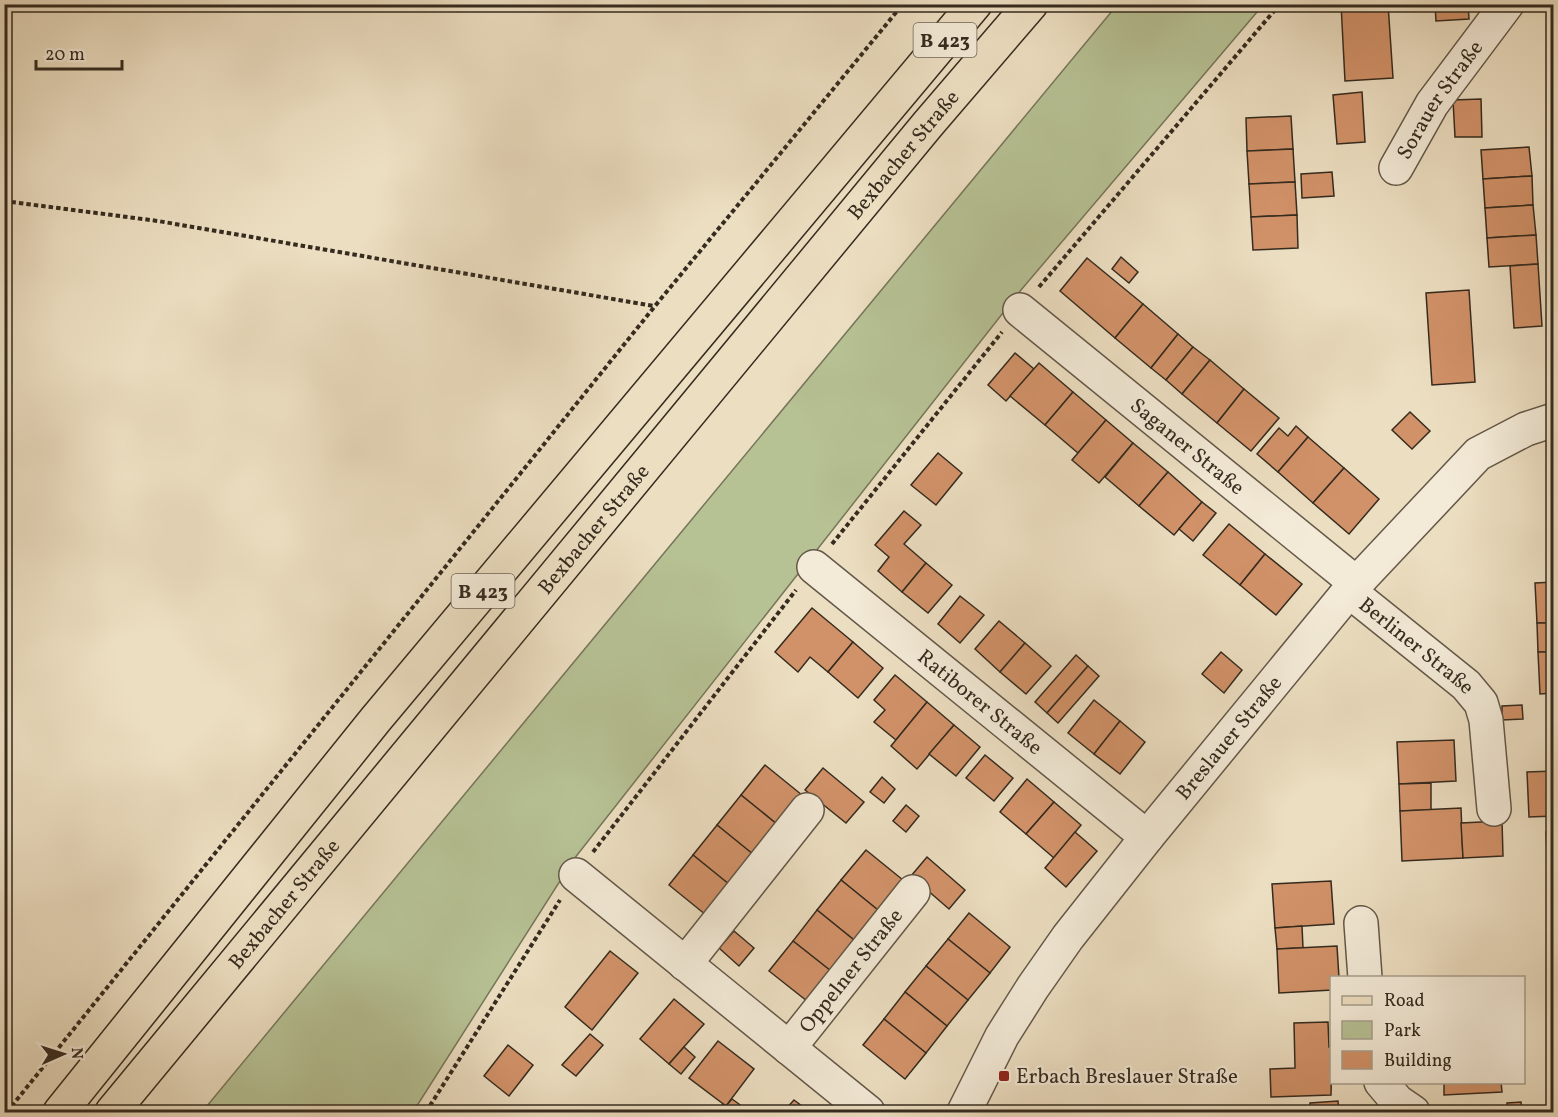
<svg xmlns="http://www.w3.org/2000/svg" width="1558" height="1117" font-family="Vollkorn,serif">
	<rect width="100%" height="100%" fill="#ecdec1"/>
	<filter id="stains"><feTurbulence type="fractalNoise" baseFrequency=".00333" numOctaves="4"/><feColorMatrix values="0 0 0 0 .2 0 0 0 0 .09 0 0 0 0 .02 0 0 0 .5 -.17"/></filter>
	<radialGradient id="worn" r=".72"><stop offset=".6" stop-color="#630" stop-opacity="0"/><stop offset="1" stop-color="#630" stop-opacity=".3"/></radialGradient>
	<polygon fill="#b6c194" stroke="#76765a" stroke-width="1.5" points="1117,5 1263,5 1021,290 574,859 413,1112 202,1112"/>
	<g fill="#d29269" stroke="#352b1f" stroke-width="1.5">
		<polygon points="1341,4 1388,4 1393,78 1345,81"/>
		<polygon points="1435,4 1468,4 1469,19 1436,21"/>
		<polygon points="1362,92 1365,142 1337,144 1333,95"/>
		<polygon points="1481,99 1482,137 1455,137 1453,100"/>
		<polygon points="1291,116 1293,149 1247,151 1246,118"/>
		<polygon points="1529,147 1532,176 1483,179 1481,150"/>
		<polygon points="1293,149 1295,182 1249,184 1247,151"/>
		<polygon points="1332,172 1334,196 1302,198 1301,174"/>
		<polygon points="1532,176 1533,205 1485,208 1483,179"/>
		<polygon points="1295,182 1297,215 1251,217 1249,184"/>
		<polygon points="1533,205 1536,235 1487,238 1485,208"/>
		<polygon points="1297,215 1298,248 1253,250 1251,217"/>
		<polygon points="1536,235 1538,264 1489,267 1487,238"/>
		<polygon points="1121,257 1138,272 1129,283 1112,269"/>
		<polygon points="1087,258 1143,304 1115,338 1060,291"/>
		<polygon points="1538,264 1542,326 1514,328 1510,266"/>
		<polygon points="1469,290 1475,382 1432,385 1426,293"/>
		<polygon points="1143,304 1178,334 1151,368 1115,338"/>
		<polygon points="1178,334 1193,347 1166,380 1151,368"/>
		<polygon points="1193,347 1210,360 1182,394 1166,380"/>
		<polygon points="1015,353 1034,369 1006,401 988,385"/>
		<polygon points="1210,360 1244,389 1217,423 1182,394"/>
		<polygon points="1039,363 1073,392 1045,425 1010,396"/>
		<polygon points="1244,389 1279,418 1251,451 1217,423"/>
		<polygon points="1073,392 1106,420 1078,453 1045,425"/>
		<polygon points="1410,412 1430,431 1412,449 1392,430"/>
		<polygon points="1106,420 1133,443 1099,483 1072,460"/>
		<polygon points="1296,426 1308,437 1278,472 1257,454 1279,428 1288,436"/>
		<polygon points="1308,437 1344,468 1313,503 1278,472"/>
		<polygon points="1133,443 1168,472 1139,506 1105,477"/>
		<polygon points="938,453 962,473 936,505 911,485"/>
		<polygon points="1344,468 1379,499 1349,534 1313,503"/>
		<polygon points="1168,472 1202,502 1174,535 1139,506"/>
		<polygon points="1202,502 1216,513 1193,541 1179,529"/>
		<polygon points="904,511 921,525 904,544 926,563 902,592 878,571 889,557 875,545"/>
		<polygon points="1229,524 1265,554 1240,585 1203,555"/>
		<polygon points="1265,554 1302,584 1276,615 1240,585"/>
		<polygon points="926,563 952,585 928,613 902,592"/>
		<polygon points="1554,582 1554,623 1537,623 1535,583"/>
		<polygon points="960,596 984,615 960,643 938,624"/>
		<polygon points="812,608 853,642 828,672 810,657 798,672 775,652"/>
		<polygon points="999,621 1025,643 1000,672 975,649"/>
		<polygon points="1537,623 1554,623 1554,652 1538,652"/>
		<polygon points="853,642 883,668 858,698 828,672"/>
		<polygon points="1025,643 1051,666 1026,694 1000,672"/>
		<polygon points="1221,652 1242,670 1224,693 1202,674"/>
		<polygon points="1538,652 1554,652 1554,693 1540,694"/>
		<polygon points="1076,655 1088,666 1047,713 1035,702"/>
		<polygon points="1088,666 1099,676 1058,723 1047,713"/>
		<polygon points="895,675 927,702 896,740 874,722 885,710 874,700"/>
		<polygon points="1094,700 1120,721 1094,754 1068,733"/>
		<polygon points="927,702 954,725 917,769 891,746"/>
		<polygon points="1522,705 1523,719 1502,720 1502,706"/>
		<polygon points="1120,721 1145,742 1120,774 1094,754"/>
		<polygon points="954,725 980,747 956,776 929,754"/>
		<polygon points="1454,740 1456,781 1399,784 1397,742"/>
		<polygon points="985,755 1013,778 994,801 966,778"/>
		<polygon points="765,765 802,795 778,825 741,795"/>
		<polygon points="823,768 864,802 846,823 805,790"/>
		<polygon points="1554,771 1554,816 1529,817 1527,772"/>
		<polygon points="882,777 895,789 884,803 870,792"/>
		<polygon points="1027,779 1054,802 1026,834 1000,812"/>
		<polygon points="1431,783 1431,810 1400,811 1399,784"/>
		<polygon points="741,795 778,825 754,855 717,825"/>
		<polygon points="1054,802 1081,825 1054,858 1026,834"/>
		<polygon points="906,805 919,816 906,832 893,821"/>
		<polygon points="1461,808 1463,858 1402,861 1400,811"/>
		<polygon points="1502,821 1503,856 1463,858 1461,823"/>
		<polygon points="717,825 754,855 730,885 693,855"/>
		<polygon points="1554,831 1554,869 1548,869 1546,832"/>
		<polygon points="1075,832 1097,851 1066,887 1045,868"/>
		<polygon points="866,850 903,880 878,910 841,880"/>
		<polygon points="693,855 730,885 706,915 669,885"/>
		<polygon points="927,857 965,890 949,909 911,876"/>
		<polygon points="1548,869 1554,869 1554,898 1550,898"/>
		<polygon points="841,880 878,910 854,940 817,910"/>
		<polygon points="1331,881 1334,924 1275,928 1272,884"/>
		<polygon points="1550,898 1554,898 1554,938 1552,938"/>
		<polygon points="817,910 854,940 831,971 793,941"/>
		<polygon points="969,913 1010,947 990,973 948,939"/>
		<polygon points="1302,926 1303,948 1277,949 1275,928"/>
		<polygon points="734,931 754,948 739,966 719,948"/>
		<polygon points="948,939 990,973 968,1000 926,966"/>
		<polygon points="793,941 831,971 807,1001 769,971"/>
		<polygon points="1337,946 1339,978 1332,978 1332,990 1279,993 1277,949"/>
		<polygon points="610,951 638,973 592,1030 565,1007"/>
		<polygon points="926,966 968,1000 947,1026 905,992"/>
		<polygon points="905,992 947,1026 926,1053 884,1019"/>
		<polygon points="674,999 704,1024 669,1064 640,1039"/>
		<polygon points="884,1019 926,1053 905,1079 863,1045"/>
		<polygon points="1328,1022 1329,1047 1332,1047 1331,1095 1271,1097 1270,1069 1295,1068 1294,1023"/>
		<polygon points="590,1034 603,1045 576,1076 562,1065"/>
		<polygon points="718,1041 754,1069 726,1106 689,1078"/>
		<polygon points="508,1045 533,1065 509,1096 484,1076"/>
		<polygon points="684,1047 695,1057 681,1074 669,1064"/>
		<polygon points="1444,1082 1501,1082 1502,1092 1444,1095"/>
		<polygon points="732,1099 750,1112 717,1112 723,1104 726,1106"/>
		<polygon points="794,1100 810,1112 783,1112"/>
		<polygon points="1338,1101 1339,1112 1310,1112 1310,1103"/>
		<polygon points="1521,1102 1522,1112 1508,1112 1507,1103"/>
	</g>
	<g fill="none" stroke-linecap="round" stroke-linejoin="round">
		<defs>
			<g id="minor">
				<path id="s1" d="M1396,168L1432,104L1507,4"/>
				<path id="s2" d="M1020,310L1356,583"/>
				<path id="s3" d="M814,567L1147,837"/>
				<path id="s4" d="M1349,591L1466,685L1481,703L1486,720L1494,809"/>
				<polyline points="576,875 868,1112"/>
				<polyline points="1361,923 1365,978"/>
				<polyline points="685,964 807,810"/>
				<path id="s5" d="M789,1048L913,892"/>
				<polyline points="1381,1082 1397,1101 1413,1112"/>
				<path id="s6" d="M964,1112L1002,1036L1033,987L1068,937L1147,837L1349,591L1478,454L1526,429L1554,420"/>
			</g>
			<g id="major">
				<polyline points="60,1112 376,719 975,4"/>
				<path id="s7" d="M112,1112L928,124L1031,4"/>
			</g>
		</defs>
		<use href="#minor" stroke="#635848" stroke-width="36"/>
		<use href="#major" stroke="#352b1f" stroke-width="36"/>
		<g stroke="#352b1f" stroke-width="4" stroke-dasharray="4.5 3" stroke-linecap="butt">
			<polyline points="4,201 158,221 654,306"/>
			<polyline points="1039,287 1280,4"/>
			<polyline points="832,544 1002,332"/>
			<polyline points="593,852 796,590"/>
			<polyline points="7,1112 655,306 903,4"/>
			<polyline points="426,1112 560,900"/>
		</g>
		<use href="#minor" stroke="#f3ead7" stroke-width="33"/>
		<use href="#major" stroke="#ecdec1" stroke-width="33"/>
	</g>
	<rect fill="#8f2418" stroke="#f3ead7" stroke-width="2" x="998" y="1070" width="12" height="12" rx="3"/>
	<g text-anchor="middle" stroke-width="4.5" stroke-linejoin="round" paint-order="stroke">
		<g fill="#f3ead7" stroke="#6e6456" stroke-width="1.5">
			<rect x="913.5" y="23" width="63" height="34" rx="4.5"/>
			<rect x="451.5" y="574" width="63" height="34" rx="4.5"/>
		</g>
		<g font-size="20" font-weight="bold" fill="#352b1f">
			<text x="945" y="47">B 423</text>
			<text x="483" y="598">B 423</text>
		</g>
		<g font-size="21" fill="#352b1f" stroke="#f3ead7">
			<text dy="7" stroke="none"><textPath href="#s1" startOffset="81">Sorauer Straße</textPath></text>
			<text dy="7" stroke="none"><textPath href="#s7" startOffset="1242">Bexbacher Straße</textPath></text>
			<text dy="7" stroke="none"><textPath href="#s2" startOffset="216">Saganer Straße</textPath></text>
			<text dy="7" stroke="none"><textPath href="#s7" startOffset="756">Bexbacher Straße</textPath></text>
			<text dy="7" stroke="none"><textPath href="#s4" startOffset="87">Berliner Straße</textPath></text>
			<text dy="7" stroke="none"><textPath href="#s3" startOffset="214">Ratiborer Straße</textPath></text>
			<text dy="7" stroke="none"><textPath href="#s6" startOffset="460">Breslauer Straße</textPath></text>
			<text dy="7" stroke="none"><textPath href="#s7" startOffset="270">Bexbacher Straße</textPath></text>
			<text dy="7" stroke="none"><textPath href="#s5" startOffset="99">Oppelner Straße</textPath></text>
		</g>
		<g font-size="21" fill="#352b1f" stroke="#f3ead7" text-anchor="start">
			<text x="1016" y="1083">Erbach Breslauer Straße</text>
		</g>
	</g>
	<rect width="1558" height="1117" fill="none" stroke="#ecdec1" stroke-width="24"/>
	<rect x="6" y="6" width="1546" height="1105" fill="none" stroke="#352b1f" stroke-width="3"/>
	<rect x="12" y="12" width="1534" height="1093" fill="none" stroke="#352b1f" stroke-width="1.5"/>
	<rect x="1330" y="976" width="195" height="108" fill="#f3ead7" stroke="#a79e8d" stroke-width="1.5"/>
	<rect x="1342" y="996" width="30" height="9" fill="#ecdec1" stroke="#a79e8d" stroke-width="1.5"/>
	<text x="1384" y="1006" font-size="18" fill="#352b1f">Road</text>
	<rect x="1342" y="1021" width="30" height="18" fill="#b6c194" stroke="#a79e8d" stroke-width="1.5"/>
	<text x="1384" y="1036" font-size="18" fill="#352b1f">Park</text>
	<rect x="1342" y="1051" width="30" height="18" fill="#d29269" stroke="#a79e8d" stroke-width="1.5"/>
	<text x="1384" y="1066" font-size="18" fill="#352b1f">Building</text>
	<g transform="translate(63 1054) rotate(87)" stroke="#f3ead7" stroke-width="4.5" paint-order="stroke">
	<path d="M0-4.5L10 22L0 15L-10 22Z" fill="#352b1f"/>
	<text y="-9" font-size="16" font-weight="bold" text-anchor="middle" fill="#352b1f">N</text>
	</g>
	<path d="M36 60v9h86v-9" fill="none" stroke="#352b1f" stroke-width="3"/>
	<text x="45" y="60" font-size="18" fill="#352b1f" stroke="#f3ead7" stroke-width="4.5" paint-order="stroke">20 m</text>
	<rect width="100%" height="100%" filter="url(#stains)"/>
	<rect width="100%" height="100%" fill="url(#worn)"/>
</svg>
